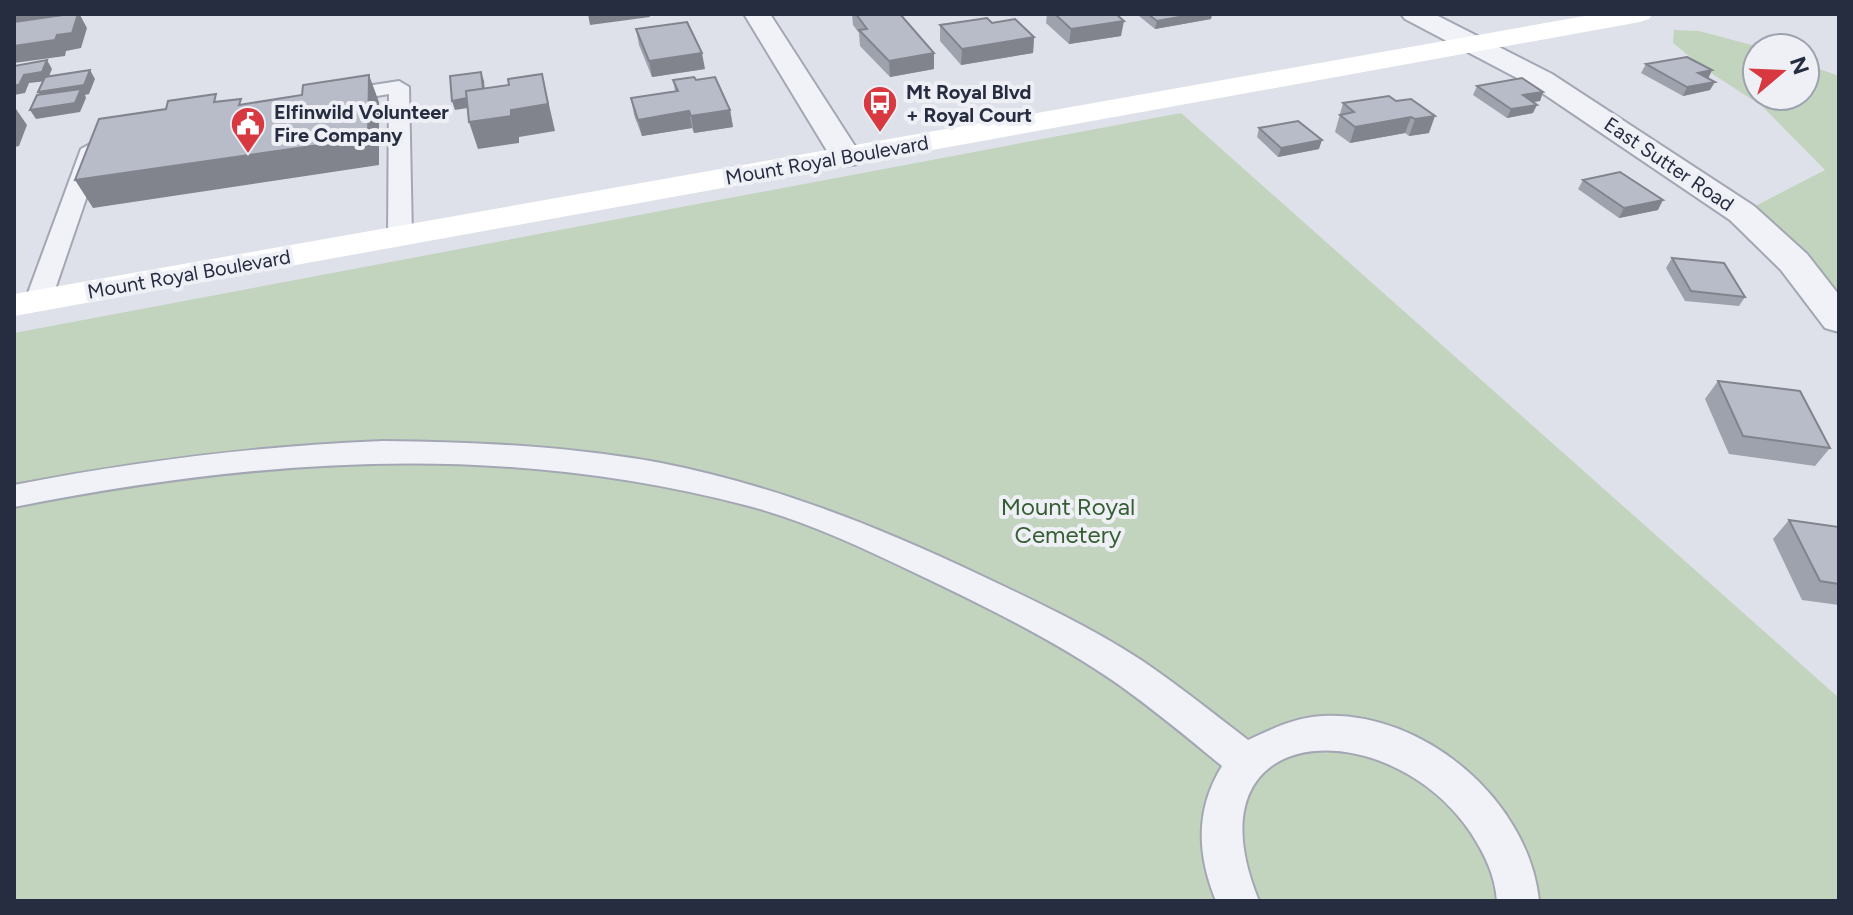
<svg xmlns="http://www.w3.org/2000/svg" width="1853" height="915" font-family="Figtree,sans-serif">
	<rect width="100%" height="100%" fill="#dee1e9"/>
	<g fill="#c2d3be">
		<polygon points="1674,30 1699,31 1763,48 1757,48 1757,96 1805,96 1805,64 1839,76 1839,320 1742,213 1825,170 1762,106 1708,71 1673,43"/>
		<polygon points="1181,113 1839,698 1839,901 14,901 14,333"/>
	</g>
	<g fill="none" stroke-linecap="round" stroke-linejoin="round">
		<defs>
			<g id="lane">
				<polygon points="399,81 409,87 412,237 408,242 392,242 388,237 389,94 335,103 325,97 335,91"/>
				<polygon points="92,143 103,149 51,301 47,306 29,306 25,301 81,149"/>
				<path d="M383,441C476,442 569,446 661,463C773,485 877,526 980,575C1035,601 1090,627 1141,660C1178,685 1213,713 1248,740C1272,729 1296,717 1323,716C1424,711 1529,801 1539,901H1497C1495,875 1485,855 1471,833C1389,711 1183,717 1259,901H1216C1197,854 1195,810 1222,766C1187,737 1152,708 1115,682C1051,638 980,604 911,571C859,546 805,521 749,506C502,441 262,458 14,507V485C137,461 258,446 383,441Z"/>
			</g>
			<g id="street">
				<polygon points="744,14 770,14 862,157 857,164 846,166 835,164"/>
				<polygon points="1401,14 1434,14 1552,74 1754,206 1807,254 1839,295 1839,332 1825,328 1781,270 1730,220 1532,86 1405,19"/>
			</g>
		</defs>
		<use href="#lane" stroke="#a3a7b3" stroke-width="4"/>
		<use href="#street" stroke="#a3a7b3" stroke-width="4"/>
		<use href="#lane" fill="#f1f2f7" fill-rule="evenodd"/>
		<use href="#street" fill="#f1f2f7" fill-rule="evenodd"/>
		<polygon fill="#fff" fill-rule="evenodd" points="1596,14 1653,14 1649,19 1640,22 14,316 14,294"/>
	</g>
	<g fill="#9ea2ad">
		<polygon points="852,14 900,14 934,53 934,69 890,77 860,46 859,33 853,25"/>
		<polygon points="1047,14 1116,14 1121,36 1069,44 1046,23"/>
		<polygon points="1139,14 1212,14 1211,19 1155,29 1139,16"/>
		<polygon points="992,23 1034,37 1033,53 961,65 940,41 940,25"/>
		<polygon points="636,29 705,69 652,77 639,45"/>
		<polygon points="1646,64 1712,70 1708,78 1710,90 1683,96 1641,73"/>
		<polygon points="673,80 696,80 730,110 733,127 694,133 692,128 642,136 634,115 631,98 675,91"/>
		<polygon points="1477,86 1543,92 1540,101 1533,102 1533,113 1507,118 1473,95"/>
		<polygon points="1396,101 1429,133 1409,136 1405,133 1350,143 1335,132 1343,103"/>
		<polygon points="1259,128 1319,149 1278,157 1257,137"/>
		<polygon points="1583,180 1658,210 1619,218 1578,189"/>
		<polygon points="1672,258 1745,297 1739,306 1685,301 1666,268"/>
		<polygon points="1718,381 1830,448 1815,466 1729,454 1705,399"/>
		<polygon points="1789,520 1839,527 1839,605 1802,600 1773,539"/>
	</g>
	<g fill="#81848d">
		<polygon points="14,14 88,14 80,15 87,28 81,48 66,51 65,56 14,63"/>
		<polygon points="588,14 649,14 650,17 590,25"/>
		<polygon points="1196,14 1212,14 1211,19 1155,29 1157,21"/>
		<polygon points="1124,21 1121,36 1069,44 1071,29"/>
		<polygon points="1034,37 1033,53 961,65 962,49"/>
		<polygon points="702,53 705,69 652,77 649,61"/>
		<polygon points="934,53 934,69 890,77 889,61"/>
		<polygon points="47,60 52,69 47,81 29,83 25,93 14,95 14,85 24,75"/>
		<polygon points="90,70 95,79 89,94 85,95 86,98 80,112 36,119 30,110 44,101 38,92"/>
		<polygon points="1712,70 1708,79 1698,73"/>
		<polygon points="481,72 484,81 486,105 455,110 452,101"/>
		<polygon points="542,74 555,131 519,137 519,143 478,149 469,122"/>
		<polygon points="369,75 379,102 379,165 93,208 75,180"/>
		<polygon points="1715,82 1710,90 1683,96 1687,87"/>
		<polygon points="1543,92 1540,101 1519,104 1523,95"/>
		<polygon points="1537,105 1533,113 1507,118 1511,109"/>
		<polygon points="16,109 27,125 19,146 14,147 14,114"/>
		<polygon points="730,110 733,127 694,133 691,116"/>
		<polygon points="689,111 692,128 642,136 638,120"/>
		<polygon points="1435,116 1429,133 1409,136 1415,119"/>
		<polygon points="1411,117 1405,133 1350,143 1355,127"/>
		<polygon points="1322,140 1319,149 1278,157 1281,148"/>
		<polygon points="1663,200 1658,210 1619,218 1624,208"/>
	</g>
	<g fill="#b8bcc9" stroke="#81848d" stroke-width="2">
		<polygon points="70,14 78,14 72,33 57,35 55,40 14,46 14,22"/>
		<polygon points="856,14 900,14 934,53 889,61 859,30 867,29"/>
		<polygon points="1055,14 1116,14 1124,21 1071,29"/>
		<polygon points="1148,14 1196,14 1157,21"/>
		<polygon points="987,18 992,23 1015,19 1034,37 962,49 940,25"/>
		<polygon points="687,22 702,53 649,61 636,29"/>
		<polygon points="1687,57 1712,70 1698,73 1715,82 1687,87 1646,64"/>
		<polygon points="47,60 42,72 24,75 19,85 14,85 14,66"/>
		<polygon points="90,70 84,85 38,92 45,77"/>
		<polygon points="481,72 483,89 466,91 467,98 452,101 450,76"/>
		<polygon points="542,74 548,104 511,110 511,116 469,122 466,91 509,85 508,79"/>
		<polygon points="369,75 368,138 75,180 99,119 166,109 168,101 216,94 214,102 241,99 239,105 302,95 303,85"/>
		<polygon points="694,77 696,80 715,77 730,110 691,116 689,111 638,120 631,98 678,91 673,80"/>
		<polygon points="1522,78 1543,92 1523,95 1537,105 1511,109 1477,86"/>
		<polygon points="81,89 75,103 30,110 37,95"/>
		<polygon points="1389,96 1396,101 1411,99 1435,116 1415,119 1411,117 1355,127 1340,115 1354,112 1343,103"/>
		<polygon points="1298,121 1322,140 1281,148 1259,128"/>
		<polygon points="1620,172 1663,200 1624,208 1583,180"/>
		<polygon points="1672,258 1724,263 1745,297 1691,291"/>
		<polygon points="1718,381 1800,391 1830,448 1743,436"/>
		<polygon points="1789,520 1839,527 1839,584 1820,581"/>
	</g>
	<defs>
		<symbol id="bus-pin" viewBox="-11 -11 22 30"><path d="M0 17L-7.5 6A9.5 9.5 0 1 1 7.5 6Z" fill="#d83940" stroke="#eef0f6"/><path d="M-5-6H5V4H4V6H2V4H-2V6H-4V4H-5ZM-3.5-4V0h7V-4ZM-3.5 1.2v1.5H-2V1.2ZM2 1.2v1.5H3.5V1.2Z" fill="#fff"/></symbol>
		<symbol id="civic-pin" viewBox="-11 -11 22 30"><path d="M0 17L-7.5 6A9.5 9.5 0 1 1 7.5 6Z" fill="#d83940" stroke="#eef0f6"/><path d="M-.6-6.5H3V-4.5H.6V-3L4-1V1h2V6H-6V1h2V-1L-.6-3ZM-1.2 2.5V6h2.4V2.5Z" fill="#fff"/></symbol>
	</defs>
	<g fill-rule="evenodd">
		<use href="#bus-pin" x="860" y="83" width="40" height="54"/>
		<use href="#civic-pin" x="228" y="104" width="40" height="54"/>
	</g>
	<g text-anchor="middle" stroke-width="8" stroke-linejoin="round" paint-order="stroke">
		<g font-size="20" font-weight="bold" fill="#262d41" stroke="#eef0f6" text-anchor="start">
			<text x="906" y="99">Mt Royal Blvd<tspan x="906" dy="23">+ Royal Court</tspan></text>
			<text x="274" y="119">Elfinwild Volunteer<tspan x="274" dy="23">Fire Company</tspan></text>
		</g>
		<g font-size="20" fill="#262d41" stroke="#eef0f6">
			<text transform="translate(827 160) rotate(-10)" y="7">Mount Royal Boulevard</text>
			<text transform="translate(1669 164) rotate(34)" y="7">East Sutter Road</text>
			<text transform="translate(189 274) rotate(-10)" y="7">Mount Royal Boulevard</text>
		</g>
		<g font-size="24" fill="#365e32" stroke="#eef0f6">
			<text x="1068" y="515">Mount Royal<tspan x="1068" dy="28">Cemetery</tspan></text>
		</g>
	</g>
	<rect width="1853" height="915" fill="none" stroke="#262d41" stroke-width="32"/>
	<g transform="translate(1781 72) rotate(71)"><circle r="38" fill="#eef0f6" stroke="#9ea2ae" stroke-width="2"/>
	<path d="M0-6L14 30L0 20L-14 30Z" fill="#d83940"/>
	<text y="-12" font-size="22" font-weight="bold" text-anchor="middle" fill="#262d41">N</text>
	</g>
</svg>
